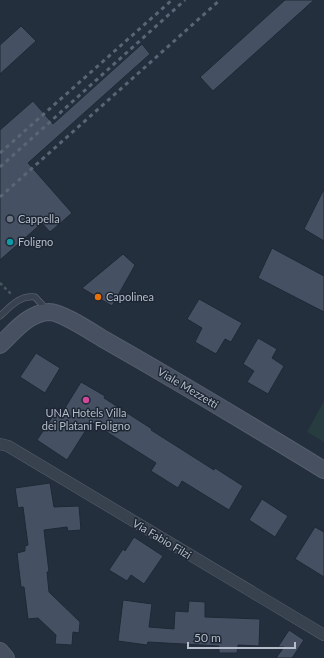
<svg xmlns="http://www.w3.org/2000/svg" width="324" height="658" font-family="Lato,sans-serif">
	<rect width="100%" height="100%" fill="#242f3e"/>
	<polygon fill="#263c3f" points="324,401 324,442 307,432"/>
	<g fill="#455162" stroke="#1f2835">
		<polygon points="285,0 314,0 213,91 200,77"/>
		<polygon points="21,26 36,41 0,74 0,45"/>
		<polygon points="142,44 150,54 28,163 72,213 50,232 42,223 0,260 0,130 33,101 53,124"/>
		<polygon points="324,189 324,241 304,229"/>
		<polygon points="272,248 324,276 324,312 258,278"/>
		<polygon points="123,254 135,265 112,306 82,288"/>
		<polygon points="199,299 242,323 231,342 225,339 216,354 195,342 202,328 187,319"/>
		<polygon points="258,338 277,349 272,358 284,366 268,394 247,382 254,371 243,364"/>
		<polygon points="36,353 60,368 45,393 20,377"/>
		<polygon points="81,382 105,396 104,398 152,429 151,430 214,470 215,468 243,486 229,510 182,481 178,488 151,471 156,463 91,422 67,460 37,440 55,413 60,416"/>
		<polygon points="50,483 54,507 79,506 81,530 68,531 67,527 44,530 49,572 47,572 49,592 80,622 79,633 73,632 72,645 55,644 56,635 38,618 28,619 24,587 21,587 17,553 25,551 25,546 28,545 23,507 18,508 15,488"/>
		<polygon points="262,499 288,516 275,537 249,520"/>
		<polygon points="315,527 324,532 324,577 295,559"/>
		<polygon points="134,537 163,556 144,584 131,575 127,581 109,570 123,549 125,551"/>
		<polygon points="123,600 152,604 149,627 174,629 175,611 188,612 189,601 205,602 205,617 260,619 259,646 238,645 237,653 219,653 219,646 148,642 147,645 118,641"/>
		<polygon points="289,630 304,640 292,658 276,658 284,647 278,647"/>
	</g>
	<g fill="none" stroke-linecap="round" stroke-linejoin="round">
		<defs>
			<path id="lane" d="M0,316C11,306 20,295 35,297L48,311"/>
			<polyline id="street" points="0,444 8,446 324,635"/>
			<g id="secondary">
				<path d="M0,345C14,332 28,313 49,312C62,312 93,333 105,340C179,382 252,426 324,470"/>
				<polyline points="0,651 6,658"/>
			</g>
		</defs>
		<use href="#lane" stroke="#565f6c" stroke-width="7"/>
		<use href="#street" stroke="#565f6c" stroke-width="12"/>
		<use href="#secondary" stroke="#565f6c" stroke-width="18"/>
		<polyline stroke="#44595c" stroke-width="2.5" stroke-dasharray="3 3" stroke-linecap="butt" points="0,283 11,294"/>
		<use href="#lane" stroke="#38414e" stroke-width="5.5"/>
		<use href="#street" stroke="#38414e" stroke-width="11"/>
		<use href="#secondary" stroke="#465061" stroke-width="16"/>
		<g stroke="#5a6575" stroke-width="3" stroke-dasharray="4 4" stroke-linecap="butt">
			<polyline points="0,153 172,0"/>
			<polyline points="0,167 185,0"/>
			<polyline points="0,197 220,0"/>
		</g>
	</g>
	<circle fill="#6b7280" stroke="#1d2633" stroke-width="1.5" cx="10" cy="219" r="4"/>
	<circle fill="#0f9aa8" stroke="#1d2633" stroke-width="1.5" cx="10" cy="242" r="4"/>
	<circle fill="#e8710a" stroke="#1d2633" stroke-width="1.5" cx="98" cy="297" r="4"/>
	<circle fill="#d1479c" stroke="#1d2633" stroke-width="1.5" cx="86" cy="400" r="4"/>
	<g text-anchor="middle" stroke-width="3" stroke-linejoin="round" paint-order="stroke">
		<g font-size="11" fill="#b4bcc9" stroke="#1d2633" text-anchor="start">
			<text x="18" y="223">Cappella</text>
			<text x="18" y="246">Foligno</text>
			<text x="106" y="301">Capolinea</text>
			<text x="86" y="417" text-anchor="middle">UNA Hotels Villa<tspan x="86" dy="13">dei Platani Foligno</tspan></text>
		</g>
		<g font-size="11" fill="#b4bcc9" stroke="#1d2633">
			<text transform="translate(188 388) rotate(31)" y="4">Viale Mezzetti</text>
			<text transform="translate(162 539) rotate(31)" y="4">Via Fabio Filzi</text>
		</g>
	</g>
	<path d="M188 642v6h107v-6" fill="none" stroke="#b4bcc9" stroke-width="2"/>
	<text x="194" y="642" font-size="12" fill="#b4bcc9" stroke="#1d2633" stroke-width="3" paint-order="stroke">50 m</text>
</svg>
